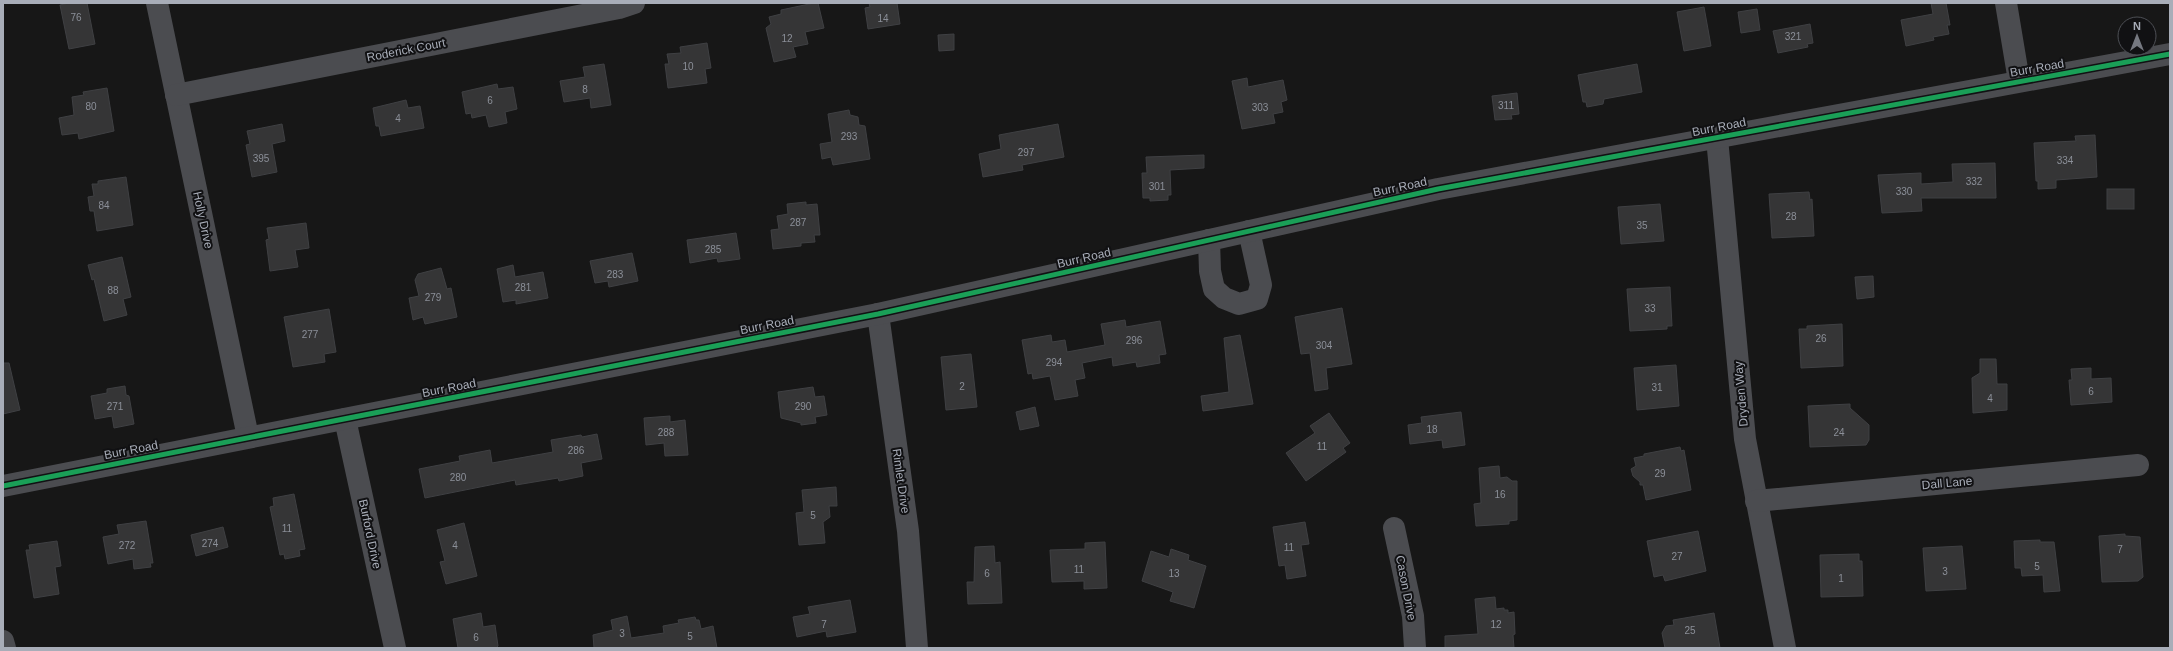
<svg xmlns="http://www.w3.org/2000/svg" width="2173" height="651" font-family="Helvetica,sans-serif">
	<rect width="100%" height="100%" fill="#171717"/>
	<g fill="#353536" stroke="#3f4043">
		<polygon points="69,3 87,3 95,44 69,49 60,5"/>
		<polygon points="814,3 818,3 824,28 805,32 808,44 793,47 796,57 774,62 766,28 771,24 769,17 781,14 781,10"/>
		<polygon points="869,3 897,3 900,24 868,29 865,8 870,7"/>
		<polygon points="1931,3 1946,3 1950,25 1947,25 1949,34 1933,37 1934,40 1906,46 1901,20 1933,14"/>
		<polygon points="1704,7 1711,46 1684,51 1677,12"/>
		<polygon points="1757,9 1760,30 1741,33 1738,12"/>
		<polygon points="1810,24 1813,43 1807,44 1808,47 1778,53 1773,31"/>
		<polygon points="954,34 954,50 939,51 938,35"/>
		<polygon points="707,43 711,68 705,69 707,83 668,88 665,64 669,64 667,54 681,53 680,47"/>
		<polygon points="604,64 611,105 591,108 590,98 564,102 560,81 585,77 583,67"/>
		<polygon points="1637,64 1642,92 1604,99 1603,104 1587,107 1586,102 1583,102 1578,75"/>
		<polygon points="1247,78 1248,87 1283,80 1287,100 1281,102 1283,112 1273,114 1275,123 1242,129 1232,81"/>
		<polygon points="497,84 498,89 513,87 517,109 505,112 507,123 489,127 486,115 472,118 471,113 466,114 462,92"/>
		<polygon points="107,88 114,131 79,139 78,133 62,135 59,118 74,115 72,97 84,95 83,92"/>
		<polygon points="1517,93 1519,114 1511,115 1512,119 1495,120 1492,96"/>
		<polygon points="406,100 408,108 420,106 424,128 381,136 379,126 376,126 373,108"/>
		<polygon points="849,110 850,115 858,117 859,125 865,126 870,159 833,165 831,157 822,159 820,144 832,142 828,114"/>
		<polygon points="282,124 285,141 272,144 277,172 252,177 246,145 250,144 247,131"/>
		<polygon points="1058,124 1064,157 1022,165 1023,170 983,177 979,154 1001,149 999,135"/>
		<polygon points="2095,135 2097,177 2056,180 2056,188 2038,189 2038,181 2036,181 2034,143 2076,141 2075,136"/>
		<polygon points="1204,155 1204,168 1170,170 1171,195 1168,195 1168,200 1150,201 1150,198 1143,198 1142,173 1147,173 1146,157"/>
		<polygon points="1995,163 1996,198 1921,198 1922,211 1882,213 1878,175 1921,173 1921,184 1953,182 1952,164"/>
		<polygon points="126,177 133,225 97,231 94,211 90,211 88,197 94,196 92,184 98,184 98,181"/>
		<rect x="2107" y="189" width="27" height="20"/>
		<polygon points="1809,192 1810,200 1812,199 1814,236 1772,238 1769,194"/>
		<polygon points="806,202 806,205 817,204 820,235 814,235 815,242 801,243 801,246 773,249 771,230 779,229 777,216 788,214 787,204"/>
		<polygon points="1660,204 1664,241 1621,244 1618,207"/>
		<polygon points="306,223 309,248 295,250 298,267 270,271 266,240 269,239 267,228"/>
		<polygon points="736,233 740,259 718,262 717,258 690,263 687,240"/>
		<polygon points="632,253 638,281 609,287 608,281 595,283 590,261"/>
		<polygon points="122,257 131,297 123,299 127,315 104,321 94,279 92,280 88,265"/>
		<polygon points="513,265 515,277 543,272 548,298 516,304 516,300 503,302 497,269"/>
		<polygon points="441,268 447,289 451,288 457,317 425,324 423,317 413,320 409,298 419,296 415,280 418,274"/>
		<polygon points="1873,276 1874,297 1857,299 1855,277"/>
		<polygon points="1670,287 1672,326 1667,326 1667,329 1630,331 1627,289"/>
		<polygon points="1342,308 1352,364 1326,368 1328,389 1315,391 1310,353 1301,354 1295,317"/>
		<polygon points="329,309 336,352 324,354 325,362 293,367 284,317"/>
		<polygon points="1125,320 1126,327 1160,321 1166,354 1159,355 1160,363 1137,367 1136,362 1113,366 1112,357 1082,363 1085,378 1075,380 1078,396 1055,400 1050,376 1033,379 1032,373 1028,374 1022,340 1051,335 1052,342 1065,340 1067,352 1105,345 1101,324"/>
		<polygon points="1842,324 1843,366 1801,368 1799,329 1807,329 1807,326"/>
		<polygon points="1240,335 1253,404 1203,411 1201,396 1229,392 1224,338"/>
		<polygon points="971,354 977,407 946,410 941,357"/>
		<polygon points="1980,359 1996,359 1997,384 2007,384 2007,410 1973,413 1972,378 1980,373"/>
		<polygon points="3,363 9,363 20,410 3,414"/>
		<polygon points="1676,365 1679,406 1637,410 1634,368"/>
		<polygon points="2091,368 2091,379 2111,378 2112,402 2071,405 2069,380 2072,380 2071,369"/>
		<polygon points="125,386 126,395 129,396 134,424 114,428 112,416 95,419 91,396 107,393 107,389"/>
		<polygon points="813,387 815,397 824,396 827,415 815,417 816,423 801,425 801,423 781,418 778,392"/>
		<polygon points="1850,404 1850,408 1869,425 1869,440 1866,445 1810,447 1808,406"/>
		<polygon points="1035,407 1039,426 1020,430 1016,412"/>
		<polygon points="1461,412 1465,445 1443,448 1442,440 1410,444 1408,425 1422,423 1421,417"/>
		<polygon points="1329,413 1350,443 1343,448 1346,452 1306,481 1286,453 1315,433 1310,426"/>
		<polygon points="670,416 670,422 685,420 688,455 665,456 664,443 646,445 644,418"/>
		<polygon points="597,434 602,459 581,463 583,476 559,481 558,478 516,485 515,480 425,498 419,469 460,461 459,456 490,450 492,463 553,452 551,440 581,435 582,437"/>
		<polygon points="1680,447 1681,451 1684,450 1691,490 1646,500 1643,485 1640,485 1640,482 1633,476 1631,469 1636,466 1634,458 1644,456 1644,454"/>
		<polygon points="1499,466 1500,478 1507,477 1512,481 1517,481 1517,520 1509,521 1509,524 1476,526 1474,504 1481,503 1479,468"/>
		<polygon points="836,487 837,506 829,506 830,517 823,522 825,543 799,545 796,513 804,512 802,490"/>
		<polygon points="294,494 305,549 299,550 300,556 285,559 284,554 280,555 270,507 274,506 273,498"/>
		<polygon points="146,521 153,563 150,563 151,567 134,569 133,559 108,564 103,537 119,534 117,525"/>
		<polygon points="1305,522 1309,544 1301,545 1306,576 1287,579 1285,565 1279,566 1273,527"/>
		<polygon points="464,523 477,576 446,584 440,562 445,561 437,530"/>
		<polygon points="223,527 228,547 196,556 191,535"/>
		<polygon points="1698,531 1706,571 1665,581 1663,575 1654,577 1647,541"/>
		<polygon points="2125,534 2125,536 2140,537 2143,577 2138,581 2102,582 2099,536"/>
		<polygon points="2040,540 2040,542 2054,542 2060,591 2044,592 2043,575 2022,576 2021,568 2015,568 2014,541"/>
		<polygon points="57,541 61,566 55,567 59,594 34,598 26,550 30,550 29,545"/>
		<polygon points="1105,542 1107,588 1084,589 1084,581 1052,582 1050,550 1085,549 1085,543"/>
		<polygon points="994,546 995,563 1000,562 1002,603 968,604 967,582 974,582 975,547"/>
		<polygon points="1962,546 1966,589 1926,591 1923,548"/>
		<polygon points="1171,549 1189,555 1188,560 1206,566 1194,608 1170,601 1173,592 1142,581 1151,551 1169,557"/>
		<polygon points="1859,554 1859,561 1862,561 1863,596 1821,597 1820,555"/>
		<polygon points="1495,597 1496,609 1504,608 1504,610 1508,610 1508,613 1514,612 1515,634 1513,635 1514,648 1445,648 1445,636 1478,634 1475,599"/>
		<polygon points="850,600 856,632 827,637 826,631 797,637 793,617 810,614 808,607"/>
		<polygon points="481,613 483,627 495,625 498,646 496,648 458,648 453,619"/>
		<polygon points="1714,613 1720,648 1665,648 1662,633 1666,626 1674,625 1673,620"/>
		<polygon points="627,616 631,638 664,633 663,626 679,623 678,620 695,617 696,620 699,620 701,629 713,626 717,648 594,648 593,635 613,630 611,620"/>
	</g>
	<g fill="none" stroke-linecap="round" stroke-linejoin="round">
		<g stroke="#4b4c50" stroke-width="22">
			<polyline points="157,3 248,437"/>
			<polyline points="2006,3 2019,81"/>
			<polyline points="176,95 619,8 634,3"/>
			<polyline points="1717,138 1745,439 1785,648"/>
			<polyline points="1209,240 1210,271 1214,289 1224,298 1239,304 1257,299 1261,285 1249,231"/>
			<polyline points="878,314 908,531 917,648"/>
			<polyline points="345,419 395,648"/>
			<polyline points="3,486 878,314 1438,189 2170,54"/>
			<polyline points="1756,501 2138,465"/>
			<polyline points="1394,528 1413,616 1415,648"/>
			<polyline points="3,641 5,648"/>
		</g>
		<defs>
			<polyline id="cycleway" points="3,486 878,314 1438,189 2170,54"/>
		</defs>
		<use href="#cycleway" stroke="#111113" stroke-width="8"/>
		<use href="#cycleway" stroke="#1a9f57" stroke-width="5"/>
	</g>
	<g text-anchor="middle" stroke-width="4" stroke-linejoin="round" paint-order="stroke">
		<g font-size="10" fill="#8b8f98">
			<text x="76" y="21">76</text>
			<text x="883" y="22">14</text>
			<text x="1793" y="40">321</text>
			<text x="787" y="42">12</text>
			<text x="688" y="70">10</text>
			<text x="585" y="93">8</text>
			<text x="490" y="104">6</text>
			<text x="1506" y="109">311</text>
			<text x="91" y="110">80</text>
			<text x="1260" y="111">303</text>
			<text x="398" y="122">4</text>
			<text x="849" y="140">293</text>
			<text x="1026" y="156">297</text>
			<text x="261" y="162">395</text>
			<text x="2065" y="164">334</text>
			<text x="1974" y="185">332</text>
			<text x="1157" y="190">301</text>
			<text x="1904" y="195">330</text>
			<text x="104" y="209">84</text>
			<text x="1791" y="220">28</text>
			<text x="798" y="226">287</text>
			<text x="1642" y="229">35</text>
			<text x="713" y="253">285</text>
			<text x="615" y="278">283</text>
			<text x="523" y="291">281</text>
			<text x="113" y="294">88</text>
			<text x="433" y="301">279</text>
			<text x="1650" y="312">33</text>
			<text x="310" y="338">277</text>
			<text x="1821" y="342">26</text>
			<text x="1134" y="344">296</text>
			<text x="1324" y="349">304</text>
			<text x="1054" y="366">294</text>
			<text x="962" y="390">2</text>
			<text x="1657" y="391">31</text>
			<text x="2091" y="395">6</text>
			<text x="1990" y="402">4</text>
			<text x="115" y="410">271</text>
			<text x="803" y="410">290</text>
			<text x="1432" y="433">18</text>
			<text x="666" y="436">288</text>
			<text x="1839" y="436">24</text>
			<text x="1322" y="450">11</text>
			<text x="576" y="454">286</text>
			<text x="1660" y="477">29</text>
			<text x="458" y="481">280</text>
			<text x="1500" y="498">16</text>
			<text x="813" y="519">5</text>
			<text x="287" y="532">11</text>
			<text x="210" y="547">274</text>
			<text x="127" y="549">272</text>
			<text x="455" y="549">4</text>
			<text x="1289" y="551">11</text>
			<text x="2120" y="553">7</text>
			<text x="1677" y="560">27</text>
			<text x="2037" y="570">5</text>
			<text x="1079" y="573">11</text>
			<text x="1945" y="575">3</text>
			<text x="987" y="577">6</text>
			<text x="1174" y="577">13</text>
			<text x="1841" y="582">1</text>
			<text x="824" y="628">7</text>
			<text x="1496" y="628">12</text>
			<text x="1690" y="634">25</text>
			<text x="622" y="637">3</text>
			<text x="690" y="640">5</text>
			<text x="476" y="641">6</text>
		</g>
		<g font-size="12" fill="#a8adb8" stroke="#111113">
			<text transform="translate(406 50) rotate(-11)" y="4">Roderick Court</text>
			<text transform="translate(2037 68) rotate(-10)" y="4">Burr Road</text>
			<text transform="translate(1719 127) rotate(-11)" y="4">Burr Road</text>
			<text transform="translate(1400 187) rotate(-12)" y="4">Burr Road</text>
			<text transform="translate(203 220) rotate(78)" y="4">Holly Drive</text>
			<text transform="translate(1084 258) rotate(-13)" y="4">Burr Road</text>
			<text transform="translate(767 325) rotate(-11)" y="4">Burr Road</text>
			<text transform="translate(449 388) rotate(-11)" y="4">Burr Road</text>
			<text transform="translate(1741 394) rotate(-95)" y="4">Dryden Way</text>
			<text transform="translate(131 450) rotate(-11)" y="4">Burr Road</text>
			<text transform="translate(901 481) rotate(82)" y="4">Rimlet Drive</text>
			<text transform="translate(1947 483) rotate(-5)" y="4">Dall Lane</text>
			<text transform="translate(370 534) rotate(78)" y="4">Burford Drive</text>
			<text transform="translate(1406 588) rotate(79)" y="4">Cason Drive</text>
		</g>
	</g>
	<rect width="2173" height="651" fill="none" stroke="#a8adb8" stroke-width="8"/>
	<g transform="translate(2137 36)"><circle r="19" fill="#111113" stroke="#4d4f55"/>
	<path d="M0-3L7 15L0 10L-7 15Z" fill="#757880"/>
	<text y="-6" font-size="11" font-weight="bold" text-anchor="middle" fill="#a8adb8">N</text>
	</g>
</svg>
